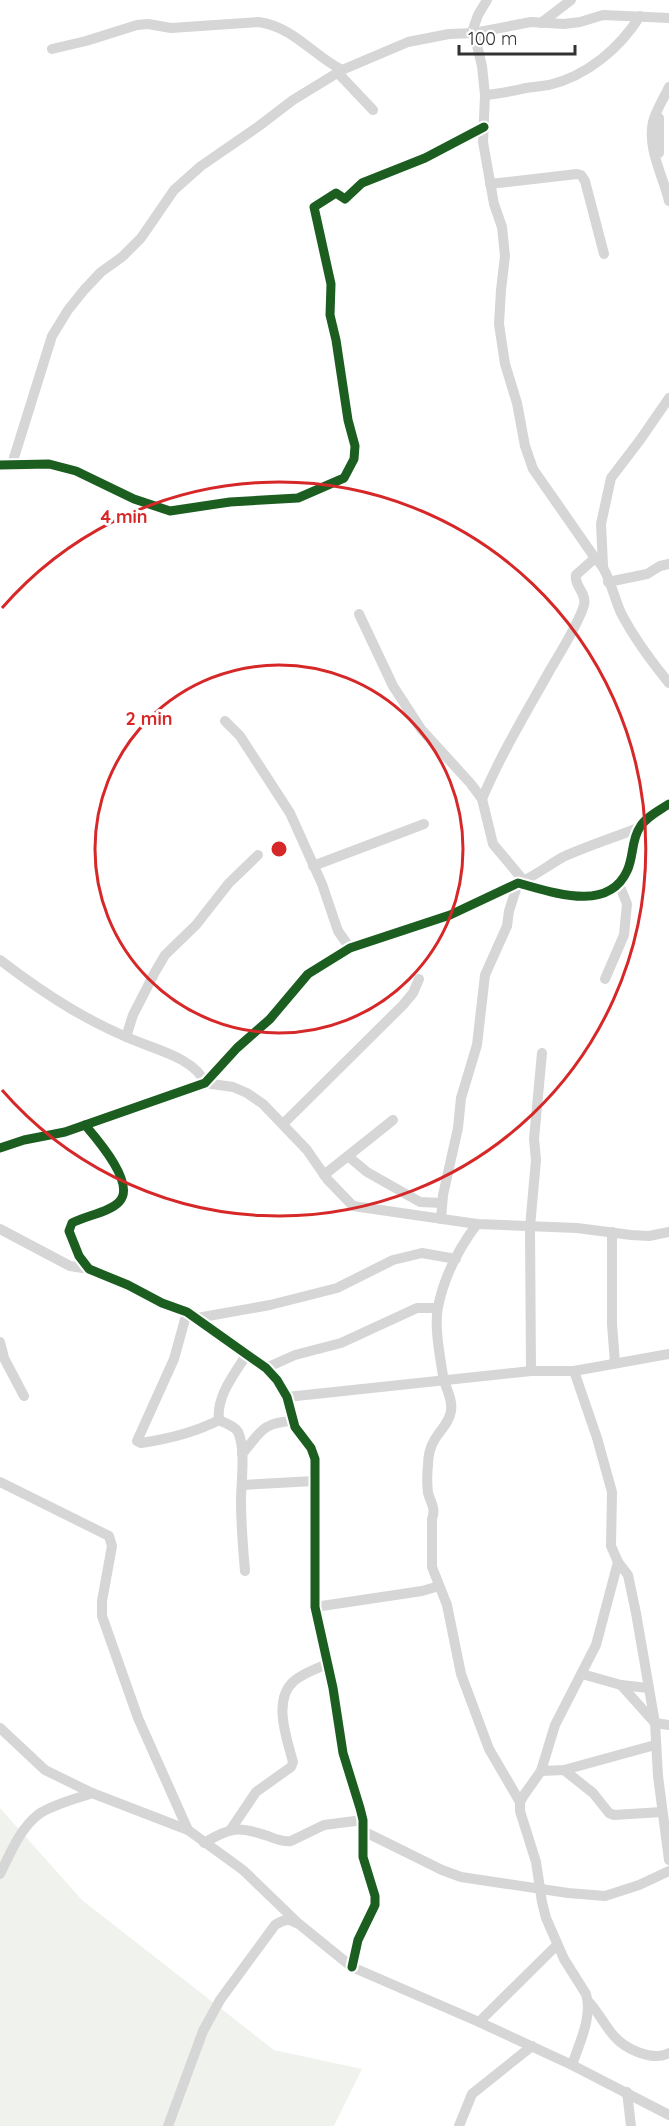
<svg xmlns="http://www.w3.org/2000/svg" width="669" height="2126" font-family="Quicksand,sans-serif">
	<rect width="100%" height="100%" fill="#fff"/>
	<polygon fill="#f0f3ed" points="0,1808 82,1900 274,2050 362,2069 334,2126 0,2126"/>
	<g fill="none" stroke-linecap="round" stroke-linejoin="round">
		<g stroke="#d6d6d6" stroke-width="10">
			<path d="M487,0L478,15L473,29L482,66L485,95L483,142L494,204L502,227L505,256L501,290L499,324L505,364L517,403L525,446L533,469L595,558C609,570 613,596 621,613C634,638 651,661 669,683"/>
			<polyline points="541,23 571,0"/>
			<path d="M52,49L86,41L137,25L148,24L171,28L258,22C292,26 313,55 342,70L408,42L449,34L474,33L531,22L564,24L580,22L603,15L669,18"/>
			<polyline points="338,73 373,110"/>
			<path d="M669,87C664,98 656,110 653,122C647,148 663,176 669,201"/>
			<path d="M485,95C499,94 512,91 526,88C534,87 542,86 549,85C587,76 620,48 640,16"/>
			<polyline points="659,118 659,153"/>
			<polyline points="490,184 577,174 581,175 585,181 604,254"/>
			<polyline points="12,464 52,336 68,310 84,290 101,272 122,257 141,238 174,190 201,166 259,126 293,100 342,70"/>
			<polyline points="0,465 49,464 76,471 134,499 170,511 230,502 298,498 344,478 354,459 355,446 348,420 336,340 330,315 331,284 314,207 336,193 345,199 362,183 425,158 484,127"/>
			<polyline points="603,565 601,524 611,478 640,440 669,398"/>
			<polyline points="608,582 647,574 660,566 669,564"/>
			<polyline points="359,614 393,686 421,729 471,784 482,799 493,844 524,881"/>
			<polyline points="225,721 240,736 290,813 322,884 338,931 350,948"/>
			<path d="M482,799C501,754 526,713 550,670C560,653 579,623 584,605C587,593 574,586 576,575L595,558"/>
			<polyline points="313,866 424,824"/>
			<path d="M0,960C47,996 92,1025 149,1046C168,1053 197,1063 205,1083L233,1087L247,1093L263,1104L307,1150L327,1179L353,1206L477,1224L577,1228L631,1235L649,1236L669,1232"/>
			<polyline points="605,979 624,935 627,904 619,884"/>
			<polyline points="126,1037 133,1015 155,972 165,955 196,925 229,883 258,855"/>
			<polyline points="284,1123 403,1005 413,993 419,979"/>
			<path d="M85,1125C96,1138 137,1184 119,1202C110,1212 85,1216 72,1223L69,1231L79,1256L89,1269L128,1285L162,1303L187,1312L266,1368L277,1380L287,1397L295,1427L311,1448L315,1459V1607L333,1688L343,1753L360,1808L363,1820V1857L375,1896V1905L358,1940L352,1967"/>
			<path d="M0,1148L24,1140L65,1132L205,1083L237,1048L270,1019L308,974L350,948L450,915L518,883C552,892 608,913 627,871C634,857 631,840 640,827C646,817 660,810 669,804"/>
			<polyline points="349,1157 367,1172 420,1202 442,1203"/>
			<polyline points="324,1175 393,1120"/>
			<path d="M441,1219L443,1195L458,1128L461,1098L477,1045L485,975L507,926L509,911L518,883C527,881 552,863 563,857C587,846 613,838 638,828"/>
			<path d="M477,1224C459,1248 444,1277 438,1307C434,1326 440,1356 443,1376C445,1388 453,1398 451,1411C449,1423 441,1429 435,1439C430,1447 428,1456 428,1465C427,1474 427,1484 428,1493C431,1503 436,1509 432,1519V1567L447,1605L461,1674L489,1749L520,1802"/>
			<polyline points="0,1229 70,1266 89,1269"/>
			<polyline points="612,1232 612,1324 615,1363"/>
			<path d="M187,1312L174,1359L137,1441L141,1443C168,1439 194,1433 219,1420"/>
			<polyline points="197,1318 270,1305 337,1288 393,1260 422,1253 456,1259"/>
			<polyline points="0,1342 4,1358 24,1396"/>
			<polyline points="266,1368 295,1355 341,1343 417,1308 437,1308"/>
			<polyline points="531,1371 530,1227 536,1160 534,1139 542,1053"/>
			<polyline points="574,1371 597,1438 612,1492 611,1546 618,1562 628,1575 636,1613 655,1723 658,1776 669,1860"/>
			<polyline points="287,1397 531,1371 574,1371 669,1354"/>
			<path d="M242,1454C260,1433 262,1422 293,1421"/>
			<polyline points="0,1482 109,1536 112,1546 102,1601 102,1616 138,1718 188,1830"/>
			<polyline points="242,1485 314,1481"/>
			<path d="M245,1571C243,1548 241,1525 241,1501C241,1483 246,1449 238,1432C235,1426 225,1423 219,1420C216,1396 235,1373 247,1354"/>
			<polyline points="315,1607 422,1591 439,1586"/>
			<polyline points="582,1674 621,1685 648,1688"/>
			<polyline points="621,1685 655,1723 669,1725"/>
			<polyline points="0,1728 45,1770 92,1793 188,1830 243,1870 299,1924 352,1967 479,2022 572,2065 669,2115"/>
			<polyline points="564,1770 593,1793 609,1813 614,1815 662,1812"/>
			<polyline points="541,1771 564,1770 655,1745"/>
			<path d="M231,1829L256,1792L291,1767L293,1762C287,1739 272,1700 294,1681C303,1673 316,1669 327,1664"/>
			<polyline points="363,1831 442,1870 461,1877 568,1893 605,1896 639,1885 669,1871"/>
			<path d="M204,1843C230,1827 239,1826 268,1836C275,1839 283,1842 291,1841L324,1825L363,1820"/>
			<path d="M0,1874C10,1854 20,1828 39,1814C54,1804 76,1799 92,1793"/>
			<path d="M589,2002C599,2013 605,2026 614,2036C625,2049 653,2062 669,2053"/>
			<polyline points="479,2022 557,1945"/>
			<path d="M572,2065C579,2044 593,2016 586,1994L564,1959L546,1918L542,1902L536,1862L520,1811V1802L524,1795L541,1771L555,1725L596,1645L618,1562"/>
			<polyline points="627,2092 631,2126"/>
			<path d="M168,2126L203,2031L220,2000L275,1925C283,1920 288,1918 296,1923"/>
			<polyline points="459,2126 472,2094 532,2046"/>
		</g>
		<defs>
			<g id="cycleway">
				<polyline points="0,465 49,464 76,471 134,499 170,511 230,502 298,498 344,478 354,459 355,446 348,420 336,340 330,315 331,284 314,207 336,193 345,199 362,183 425,158 484,127"/>
				<path d="M85,1125C96,1138 137,1184 119,1202C110,1212 85,1216 72,1223L69,1231L79,1256L89,1269L128,1285L162,1303L187,1312L266,1368L277,1380L287,1397L295,1427L311,1448L315,1459V1607L333,1688L343,1753L360,1808L363,1820V1857L375,1896V1905L358,1940L352,1967"/>
				<path d="M0,1148L24,1140L65,1132L205,1083L237,1048L270,1019L308,974L350,948L450,915L518,883C552,892 608,913 627,871C634,857 631,840 640,827C646,817 660,810 669,804"/>
			</g>
		</defs>
		<use href="#cycleway" stroke="#fff" stroke-width="13"/>
		<use href="#cycleway" stroke="#1b5e20" stroke-width="9"/>
	</g>
	<g fill="none" stroke="#d62828" stroke-width="3">
		<circle cx="279" cy="849" r="184"/>
		<path d="M2 608A367 367 0 1 1 2 1090"/>
	</g>
	<circle cx="279" cy="849" r="9" fill="#d62828" stroke="#fff" stroke-width="3"/>
	<g font-size="18" text-anchor="middle" font-weight="bold" fill="#d62828" stroke="#fff" stroke-width="6" stroke-linejoin="round" paint-order="stroke">
		<text x="124" y="523">4 min</text>
		<text x="149" y="725">2 min</text>
	</g>
	<path d="M459 45v9h116v-9" fill="none" stroke="#323232" stroke-width="3"/>
	<text x="468" y="45" font-size="18" fill="#323232" stroke="#ffffff" stroke-width="4.5" paint-order="stroke">100 m</text>
</svg>
